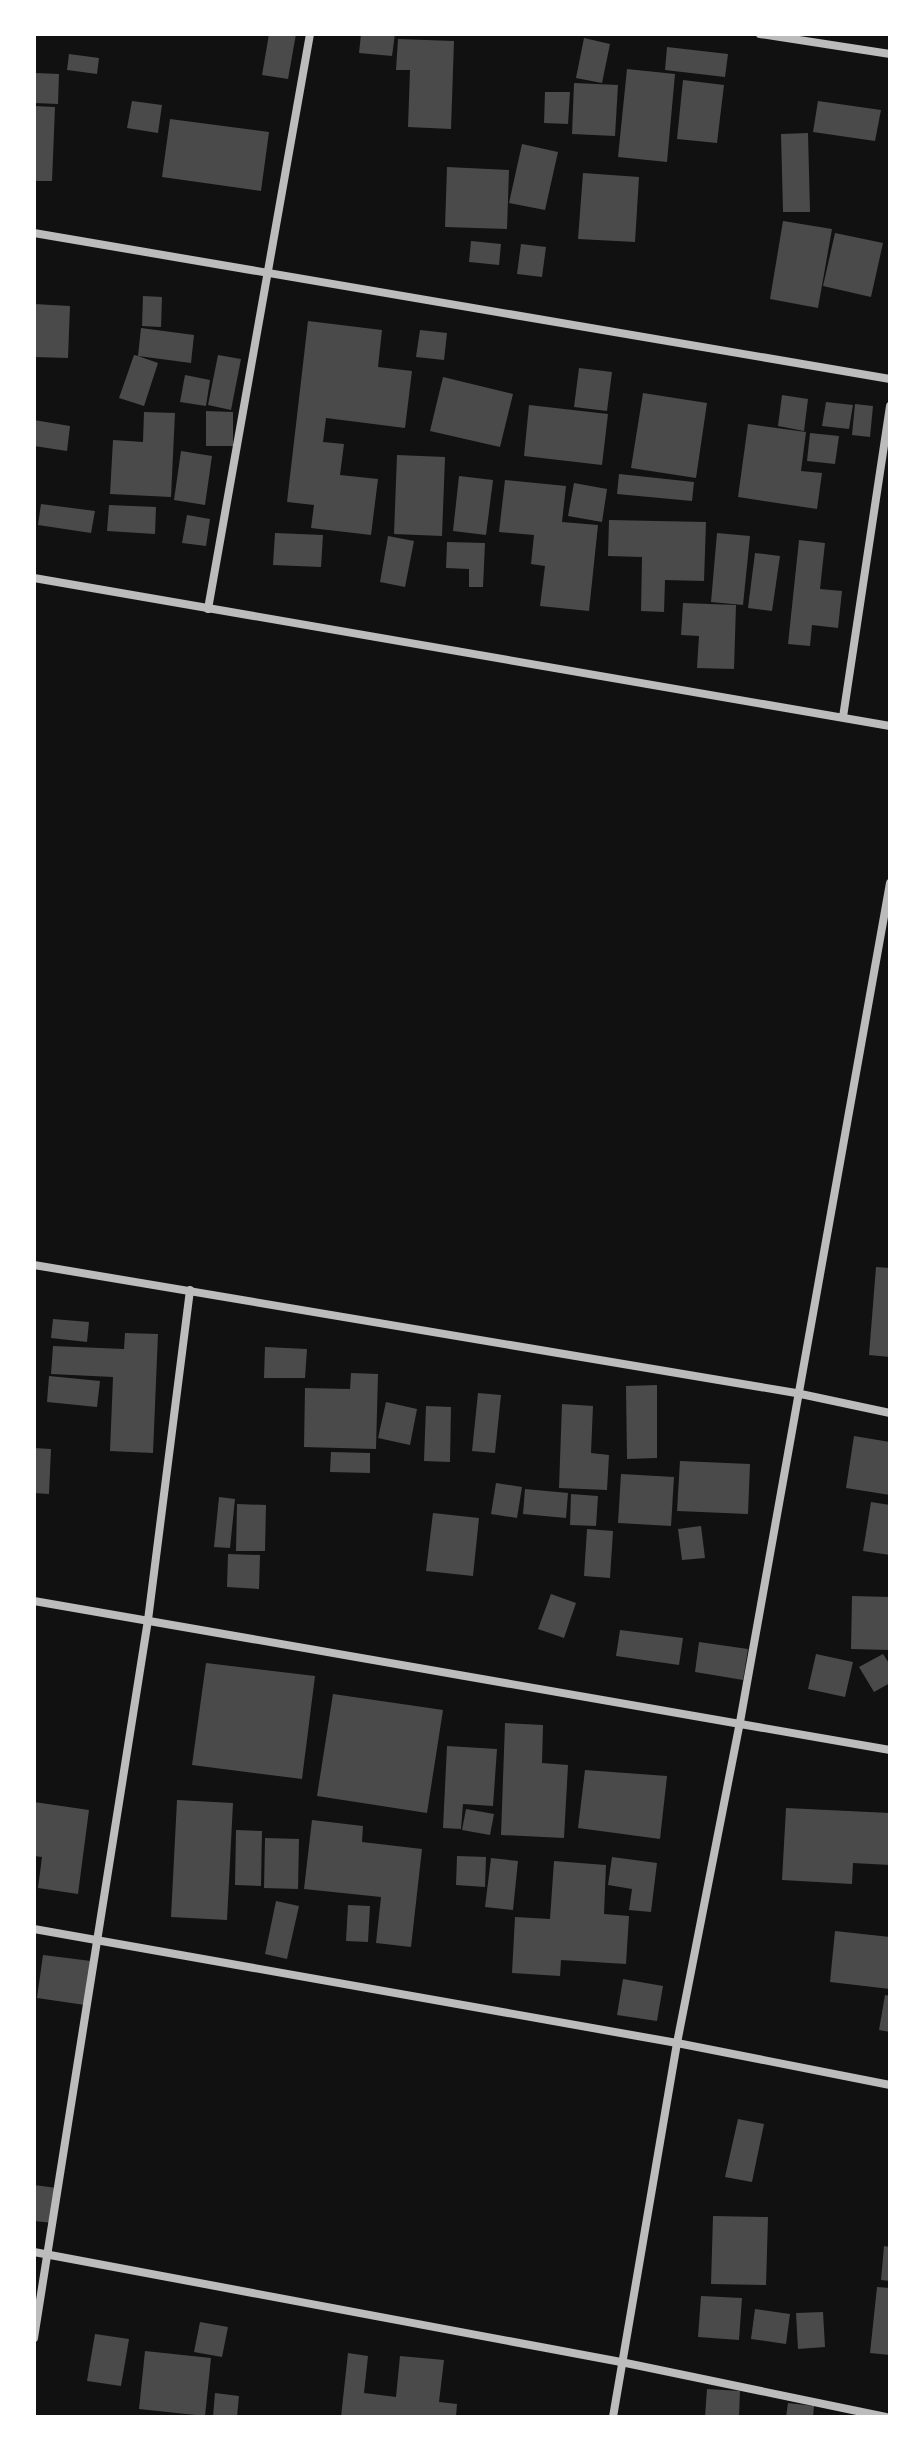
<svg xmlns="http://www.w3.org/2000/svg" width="924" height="2451" font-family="Mulish,sans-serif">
	<rect width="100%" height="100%" fill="#111"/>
	<g fill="#4a4a4a">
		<polygon points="269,34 296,34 288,79 262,75"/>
		<polygon points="361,34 395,34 392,56 359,53"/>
		<polygon points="584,38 610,44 602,83 576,78"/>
		<polygon points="398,39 454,41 451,129 408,127 410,70 396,70"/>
		<polygon points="667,47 728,54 725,77 665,70"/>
		<polygon points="69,54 99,58 97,74 67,70"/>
		<polygon points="627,69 675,74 667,162 618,157"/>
		<polygon points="35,73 59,74 58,104 34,103"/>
		<polygon points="683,80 724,85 717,143 677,139"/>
		<polygon points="574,83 618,85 615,136 572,134"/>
		<polygon points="545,92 570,92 568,124 544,123"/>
		<polygon points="132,101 162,105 158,133 127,128"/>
		<polygon points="818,101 881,110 875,141 813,132"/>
		<polygon points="34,106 55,107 52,181 34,181"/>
		<polygon points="170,119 269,132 261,191 162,177"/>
		<polygon points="808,133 810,212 783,212 781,134"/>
		<polygon points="522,144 558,152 545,210 509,203"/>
		<polygon points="447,167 509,170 507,229 445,227"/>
		<polygon points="583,173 639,177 635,242 578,239"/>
		<polygon points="783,221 832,229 818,308 770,299"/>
		<polygon points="835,233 883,243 871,297 823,286"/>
		<polygon points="471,241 501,244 499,265 469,262"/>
		<polygon points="521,244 546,247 542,277 517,274"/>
		<polygon points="143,296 162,297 161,327 142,326"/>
		<polygon points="34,304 70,306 68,358 34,357"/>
		<polygon points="308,321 382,330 378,367 412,371 405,428 326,418 323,442 344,444 340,475 378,479 371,535 311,528 314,505 287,502"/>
		<polygon points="141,328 194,335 191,363 138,356 158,363 144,406 119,398 134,355 138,356"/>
		<polygon points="420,330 447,333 444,360 416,357"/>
		<polygon points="218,355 241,359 231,410 208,405"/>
		<polygon points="579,368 612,372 607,411 574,407"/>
		<polygon points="185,375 210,380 206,406 180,402"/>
		<polygon points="443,377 513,394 500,447 430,431"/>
		<polygon points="643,393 707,403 696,478 631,468"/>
		<polygon points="782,395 808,399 804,431 778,426"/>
		<polygon points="826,402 853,405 849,429 822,426"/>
		<polygon points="855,404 873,406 870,437 852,435"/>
		<polygon points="529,405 608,414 602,465 524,456"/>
		<polygon points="206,411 233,412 233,446 206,446"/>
		<polygon points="144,412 175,413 171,497 110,494 113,440 143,442"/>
		<polygon points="34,420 70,426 67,451 34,446"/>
		<polygon points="748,424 806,432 801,471 822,473 817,509 738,497"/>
		<polygon points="810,433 839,436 835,464 807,461"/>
		<polygon points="181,451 212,456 205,505 174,500"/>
		<polygon points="397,455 445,457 442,536 394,534"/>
		<polygon points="619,474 694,482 692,501 617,494"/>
		<polygon points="459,476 493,480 486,535 453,531"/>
		<polygon points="505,480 566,486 562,522 598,525 589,611 540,606 545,566 531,564 534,535 499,532"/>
		<polygon points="574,483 607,489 602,522 568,516"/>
		<polygon points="41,504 95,511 91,533 38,525"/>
		<polygon points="109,505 156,507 155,534 107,531"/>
		<polygon points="187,515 210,519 206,546 182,543"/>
		<polygon points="609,520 706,522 704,581 665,580 664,612 641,611 642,557 608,556"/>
		<polygon points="275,533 323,535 321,567 273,565"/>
		<polygon points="717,533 750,536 743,605 711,602"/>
		<polygon points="388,536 414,541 405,587 380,582"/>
		<polygon points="799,540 825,543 820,589 842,591 838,628 812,625 810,646 788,644"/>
		<polygon points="447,542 485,543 483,587 469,587 469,569 446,568"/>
		<polygon points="755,553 780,556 772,611 748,608"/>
		<polygon points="683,603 736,605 734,669 697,668 699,636 681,635"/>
		<polygon points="876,1267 890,1268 890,1357 869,1355"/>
		<polygon points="53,1319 89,1322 87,1342 51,1338"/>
		<polygon points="125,1333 158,1334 153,1453 110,1451 113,1377 51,1374 53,1346 124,1349"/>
		<polygon points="265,1347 307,1349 305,1378 264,1378"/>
		<polygon points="351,1373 378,1374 376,1449 304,1447 305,1388 350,1389"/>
		<polygon points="49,1376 100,1381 97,1407 47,1402"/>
		<polygon points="657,1385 657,1458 627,1459 626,1386"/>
		<polygon points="478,1393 501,1395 495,1453 472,1451"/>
		<polygon points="386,1402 417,1409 410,1445 378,1438"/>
		<polygon points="562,1404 593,1406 591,1453 609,1455 607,1490 559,1488"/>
		<polygon points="426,1406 451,1407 450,1462 424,1461"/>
		<polygon points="854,1436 890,1442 890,1495 846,1488"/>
		<polygon points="34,1448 51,1449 49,1494 34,1493"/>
		<polygon points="331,1452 370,1453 370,1473 330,1472"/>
		<polygon points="680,1461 750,1464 748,1514 677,1511"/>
		<polygon points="621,1474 674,1477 671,1526 618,1523"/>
		<polygon points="496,1483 522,1487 517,1518 491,1514"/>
		<polygon points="525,1489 568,1493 566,1518 523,1514"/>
		<polygon points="571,1494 598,1496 596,1526 570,1525"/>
		<polygon points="219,1497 235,1499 230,1548 214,1547"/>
		<polygon points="871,1502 890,1505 890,1555 863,1551"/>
		<polygon points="237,1504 266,1505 265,1551 236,1551"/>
		<polygon points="433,1513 479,1518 473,1576 426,1571"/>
		<polygon points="701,1526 705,1558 682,1560 678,1529"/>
		<polygon points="587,1529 613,1531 610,1578 584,1576"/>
		<polygon points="228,1554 260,1555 259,1589 227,1587"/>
		<polygon points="551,1594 576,1603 564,1638 538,1629"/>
		<polygon points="852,1596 890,1597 890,1650 851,1649"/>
		<polygon points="620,1630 683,1638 679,1665 616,1656"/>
		<polygon points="699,1642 748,1649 743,1680 695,1672"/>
		<polygon points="816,1654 853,1662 845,1697 808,1689"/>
		<polygon points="883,1654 890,1665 890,1683 874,1692 859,1667"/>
		<polygon points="206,1663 315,1676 302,1779 192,1765"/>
		<polygon points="333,1694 443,1710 427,1813 317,1796"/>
		<polygon points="505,1723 543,1725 542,1763 568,1765 564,1838 501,1835"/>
		<polygon points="447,1746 497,1749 493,1806 463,1804 461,1829 443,1828"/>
		<polygon points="585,1770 667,1776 660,1839 578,1828"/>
		<polygon points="177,1800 233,1803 227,1920 171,1917"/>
		<polygon points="34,1802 89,1810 78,1894 38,1888 42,1857 34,1856"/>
		<polygon points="786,1808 890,1813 890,1865 853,1863 852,1884 782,1880"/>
		<polygon points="466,1809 494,1814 490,1835 462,1830"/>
		<polygon points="312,1820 363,1826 362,1842 422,1849 411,1947 376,1943 381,1897 304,1889"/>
		<polygon points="236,1830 262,1831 261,1886 235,1885"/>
		<polygon points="265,1838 299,1839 298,1889 264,1888"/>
		<polygon points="457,1856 486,1857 485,1887 456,1885"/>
		<polygon points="612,1857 657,1863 651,1912 629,1910 632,1889 608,1885"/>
		<polygon points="491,1858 518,1861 513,1910 485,1907"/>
		<polygon points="554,1861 606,1865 604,1914 629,1916 626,1964 561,1960 560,1976 512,1973 515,1917 550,1919"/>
		<polygon points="276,1901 299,1906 287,1959 265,1954"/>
		<polygon points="348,1905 370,1906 368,1942 346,1941"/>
		<polygon points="835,1931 890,1937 890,1989 830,1982"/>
		<polygon points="43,1955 91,1961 85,2005 37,1998"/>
		<polygon points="623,1979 663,1986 657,2021 617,2015"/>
		<polygon points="885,1995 890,1996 890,2032 879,2030"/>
		<polygon points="738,2119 764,2124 752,2182 725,2177"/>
		<polygon points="34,2185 57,2188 53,2223 34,2221"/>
		<polygon points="713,2216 768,2217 766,2285 711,2284"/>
		<polygon points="884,2246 890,2247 890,2281 881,2280"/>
		<polygon points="877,2287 890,2288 890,2355 870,2353"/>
		<polygon points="701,2296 742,2298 739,2340 698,2337"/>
		<polygon points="755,2309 790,2314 786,2344 751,2339"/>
		<polygon points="823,2312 825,2347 798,2349 796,2313"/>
		<polygon points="200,2322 228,2327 222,2357 194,2352"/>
		<polygon points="95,2334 129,2339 121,2386 87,2381"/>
		<polygon points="145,2351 211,2358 205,2416 139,2409"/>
		<polygon points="348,2353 368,2356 364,2393 396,2397 400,2356 444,2360 439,2402 457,2404 456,2417 341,2417"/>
		<polygon points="707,2389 740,2391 739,2417 705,2417"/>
		<polygon points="215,2393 239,2396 237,2417 213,2417"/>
		<polygon points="788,2403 814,2406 813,2417 786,2417"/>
	</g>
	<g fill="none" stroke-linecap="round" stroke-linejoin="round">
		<g stroke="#bcbcbc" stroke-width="8">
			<polyline points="760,34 890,54"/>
			<polyline points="34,233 890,379"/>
			<polyline points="34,578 890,726"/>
			<polyline points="208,609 310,34"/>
			<polyline points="843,717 890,406"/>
			<polyline points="34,1265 796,1393 890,1413"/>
			<polyline points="34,1601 890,1750"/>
			<polyline points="34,1929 677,2043 890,2085"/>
			<polyline points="34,2252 621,2362 886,2417"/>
			<polyline points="34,2338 148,1620 190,1290"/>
			<polyline points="613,2417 677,2043 740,1722 890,883"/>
		</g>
	</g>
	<rect width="924" height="2451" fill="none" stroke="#ffffff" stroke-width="72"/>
</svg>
